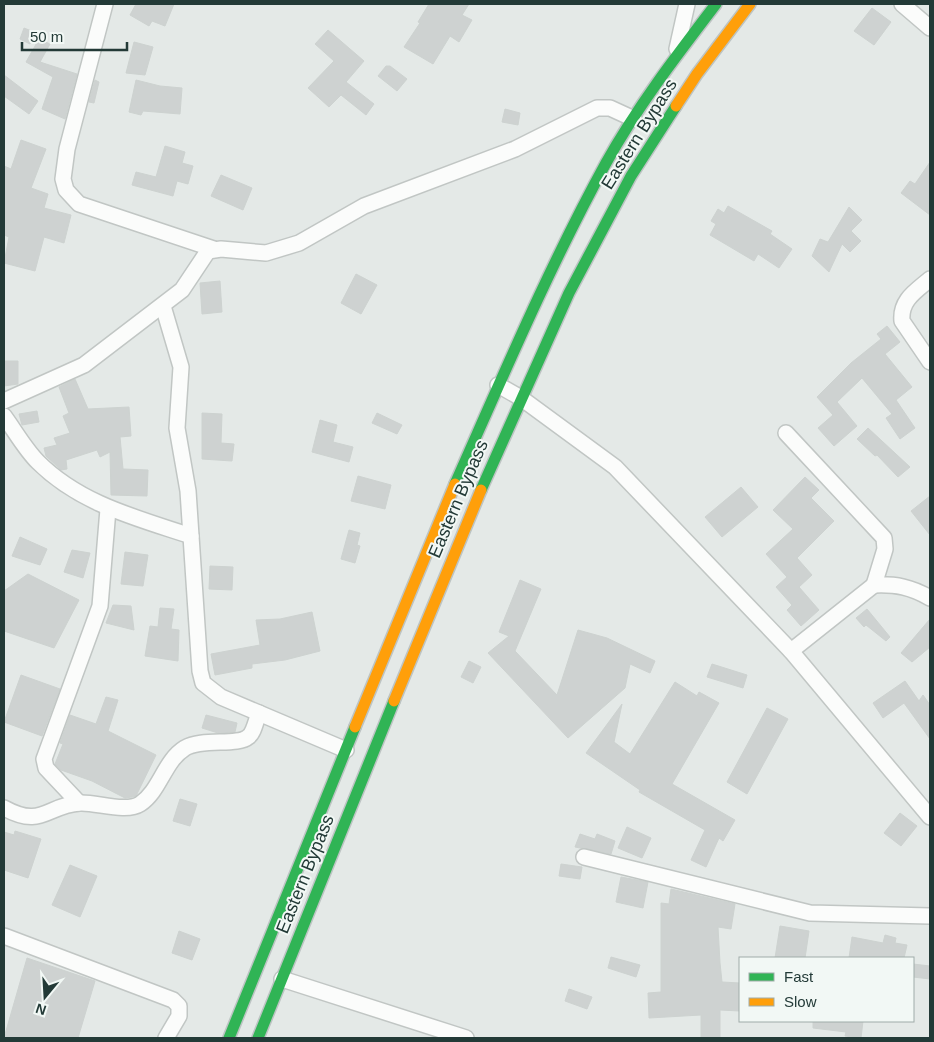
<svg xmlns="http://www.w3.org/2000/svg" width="934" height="1042" font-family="Arial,sans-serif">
	<rect width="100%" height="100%" fill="#e4e9e7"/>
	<g fill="#ced2d1" stroke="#cdd2d0">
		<polygon points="136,4 174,4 165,26 152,21 149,26 130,15"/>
		<polygon points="429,4 469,4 462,15 472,20 459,42 450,36 433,64 404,47 420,23 418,22"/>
		<polygon points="872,8 891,22 874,45 854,31"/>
		<polygon points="24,28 34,32 30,44 20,39"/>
		<polygon points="328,30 364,61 346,82 374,104 366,115 341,95 329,107 308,88 334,61 315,44"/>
		<polygon points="39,39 50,44 40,62 77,74 65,119 42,109 53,77 26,62"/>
		<polygon points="134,42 153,47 145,75 126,73"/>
		<polygon points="386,66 390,66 407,79 397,91 378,76"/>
		<polygon points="4,75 38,101 29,114 4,96"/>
		<polygon points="95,80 99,82 94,103 89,102"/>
		<polygon points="136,80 160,86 182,88 180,114 143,111 141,115 129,112"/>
		<polygon points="505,109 520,113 518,125 502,122"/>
		<polygon points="21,140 46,149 31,188 48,194 44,208 71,215 64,243 44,237 35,271 4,263 9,237 4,235 4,166 11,169"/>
		<polygon points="165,146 185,152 182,163 193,166 188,184 177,181 173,196 132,185 136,172 156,177"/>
		<polygon points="930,162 930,215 901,193 910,181 915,184"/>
		<polygon points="221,175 252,188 243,210 211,196"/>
		<polygon points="728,206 772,231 770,234 792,249 779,268 758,254 754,261 710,235 716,224 711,221 718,209 724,213"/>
		<polygon points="849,207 862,220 851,231 861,241 850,252 842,244 829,272 812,256 820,239 828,242"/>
		<polygon points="356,274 377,285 361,314 341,303"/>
		<polygon points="220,281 222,312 202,314 200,283"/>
		<polygon points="887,326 900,342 885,354 912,387 896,400 915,428 900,439 886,418 892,414 862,378 837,402 857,426 834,446 818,428 833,415 817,397 851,363 881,339 877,334"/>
		<polygon points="4,361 18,361 18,384 4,386"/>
		<polygon points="75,379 88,409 129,407 131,436 120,437 123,469 148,470 147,496 111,495 110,452 100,457 97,450 66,460 67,469 61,470 46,456 44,448 57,445 54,438 70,433 63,416 69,413 59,387"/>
		<polygon points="37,411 39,422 22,425 19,414"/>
		<polygon points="202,413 222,414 221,443 234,444 232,461 202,459"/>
		<polygon points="377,413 402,425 397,434 372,423"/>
		<polygon points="320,420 337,425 333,442 353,447 349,462 312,452"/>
		<polygon points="868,428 910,467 898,477 877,455 875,456 857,439"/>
		<polygon points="358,476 391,485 385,509 351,501"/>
		<polygon points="805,477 819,490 811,498 834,521 797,558 812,575 799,587 819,610 801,626 787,610 792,605 776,587 787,577 766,554 793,529 773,510"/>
		<polygon points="741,487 758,507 722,537 705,517"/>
		<polygon points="930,496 930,535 911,511"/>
		<polygon points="349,530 360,533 357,545 360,546 355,563 341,559"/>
		<polygon points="20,537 47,549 40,565 12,556"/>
		<polygon points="72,550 90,553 83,578 64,572"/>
		<polygon points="125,552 148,555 143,586 121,584"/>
		<polygon points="210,566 233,567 232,590 209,589"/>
		<polygon points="28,574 79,600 54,648 4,631 4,591"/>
		<polygon points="520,580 541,589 515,651 557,695 578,630 607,638 655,661 650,673 630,664 625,688 568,738 488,653 509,636 499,632"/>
		<polygon points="113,605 131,606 134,630 106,623"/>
		<polygon points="160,608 174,609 171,629 179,630 178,661 145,656 150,626 158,627"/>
		<polygon points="867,609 890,637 886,641 866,625 864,627 856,618"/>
		<polygon points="312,612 320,651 285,660 252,664 252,668 215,675 211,654 260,645 256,620 280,619"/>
		<polygon points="930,619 930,647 912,662 901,653"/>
		<polygon points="469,661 481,667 473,683 461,677"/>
		<polygon points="712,664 747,675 743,688 707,677"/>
		<polygon points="21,675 60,689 42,736 4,722"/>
		<polygon points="905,681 919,701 923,695 930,705 930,739 904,703 883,718 873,703"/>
		<polygon points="675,682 697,696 699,692 719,703 672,784 735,820 723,841 719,838 706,867 691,860 705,830 639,792 640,790 586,753 622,704 614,742 630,754"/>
		<polygon points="106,697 118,700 108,731 156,755 136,796 132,797 125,798 92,781 61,770 55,764 63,744 60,743 70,715 96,724"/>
		<polygon points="767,708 788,719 747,794 727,782"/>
		<polygon points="206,715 237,723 235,732 218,733 202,728"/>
		<polygon points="180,799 197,804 190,826 173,821"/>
		<polygon points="900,813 917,826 901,846 884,833"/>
		<polygon points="627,827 651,838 642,858 618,848"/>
		<polygon points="15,831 41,839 28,878 4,870 4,832 14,835"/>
		<polygon points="580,834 595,839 597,834 615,841 611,854 575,847"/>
		<polygon points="561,864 582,867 580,879 559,876"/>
		<polygon points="70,865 97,876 80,917 52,905"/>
		<polygon points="621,877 648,882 643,908 616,902"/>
		<polygon points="671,889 735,904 731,929 718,927 720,963 722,982 740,983 740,1011 720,1010 720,1038 701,1038 701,1015 649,1018 648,993 661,992 661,903 669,904"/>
		<polygon points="780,926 809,931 805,958 775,958"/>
		<polygon points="179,931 200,939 192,960 172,953"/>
		<polygon points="885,935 896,938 895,943 907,945 904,958 849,958 852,937 883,943"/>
		<polygon points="611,957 640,965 636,977 608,968"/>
		<polygon points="27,958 95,981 78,1038 4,1038"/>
		<polygon points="913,964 930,966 930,979 913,977"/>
		<polygon points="569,989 592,997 587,1009 565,1001"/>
		<polygon points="813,1021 863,1021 861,1038 845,1036 846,1032 813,1028"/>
	</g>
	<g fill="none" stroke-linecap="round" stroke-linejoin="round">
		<defs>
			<g id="street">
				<polyline points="105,4 67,149 63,179 66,190 79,204 214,249"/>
				<polyline points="902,4 930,28"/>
				<polyline points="677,49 687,4"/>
				<path d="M930,279C916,291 900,300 902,321L930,362"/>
				<polyline points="163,306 181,367 177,428 188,491 200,671 203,683 221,697 346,750"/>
				<polyline points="498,385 521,398 615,467 791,651 930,817"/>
				<polyline points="4,401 84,365 182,290 208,251 221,249 266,253 299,243 364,206 515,149 597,108 610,108 634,119"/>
				<path d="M4,416C15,431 25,449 38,462C80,504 137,518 191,536"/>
				<path d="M786,433L884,538L885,549L874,585C896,584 911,587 930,598"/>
				<polyline points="791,651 874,585"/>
				<polyline points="79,803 46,768 44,759 100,606 108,509"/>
				<path d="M4,808C42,829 47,805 80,803C96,802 126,813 140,804C160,791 164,761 185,748C202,738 238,746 248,737C254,733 256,720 259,713"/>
				<polyline points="584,857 810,913 930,916"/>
				<polyline points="4,936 173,1000 179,1006 179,1016 166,1038"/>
				<polyline points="282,979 466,1038"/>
			</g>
			<g id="fast">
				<path d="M455,484C503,376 549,267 606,163C637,107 677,55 716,4"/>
				<polyline points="481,490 569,293 631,176 676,106"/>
				<polyline points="229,1038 355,727"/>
				<polyline points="258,1038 394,701"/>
			</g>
			<g id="slow">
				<polyline points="676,106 697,74 750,4"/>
				<polyline points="394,701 481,490"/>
				<polyline points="355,727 455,484"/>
			</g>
		</defs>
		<use href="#street" stroke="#c1c6c4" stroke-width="18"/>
		<use href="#fast" stroke="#bdc4c3" stroke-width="14"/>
		<use href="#slow" stroke="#bdc4c3" stroke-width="14"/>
		<use href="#street" stroke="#fbfcfb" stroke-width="15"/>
		<use href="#fast" stroke="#30b455" stroke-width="11"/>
		<use href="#slow" stroke="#ff9f0a" stroke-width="11"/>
	</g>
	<g text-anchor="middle" stroke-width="4" stroke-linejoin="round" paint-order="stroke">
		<g font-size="18" fill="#233a37" stroke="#f2f8f5">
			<text transform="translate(639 134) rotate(-58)" y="6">Eastern Bypass</text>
			<text transform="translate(458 499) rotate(-67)" y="6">Eastern Bypass</text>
			<text transform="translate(305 874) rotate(-68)" y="6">Eastern Bypass</text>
		</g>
	</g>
	<rect width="934" height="1042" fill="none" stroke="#233a37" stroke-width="10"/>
	<rect x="739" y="957" width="175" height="65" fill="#f2f8f5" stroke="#9faca9"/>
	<rect x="749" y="973" width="25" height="8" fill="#30b455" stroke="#9faca9"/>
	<text x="784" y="982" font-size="15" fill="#233a37">Fast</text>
	<rect x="749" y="998" width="25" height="8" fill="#ff9f0a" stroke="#9faca9"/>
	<text x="784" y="1007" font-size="15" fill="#233a37">Slow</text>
	<g transform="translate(45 997) rotate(198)" stroke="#f2f8f5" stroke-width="4" paint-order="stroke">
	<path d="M0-4L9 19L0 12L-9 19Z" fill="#233a37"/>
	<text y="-8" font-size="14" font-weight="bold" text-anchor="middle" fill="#233a37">N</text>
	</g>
	<path d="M22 42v8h105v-8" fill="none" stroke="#233a37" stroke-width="2.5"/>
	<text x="30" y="42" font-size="15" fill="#233a37" stroke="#f2f8f5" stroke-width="4" paint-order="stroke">50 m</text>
</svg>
